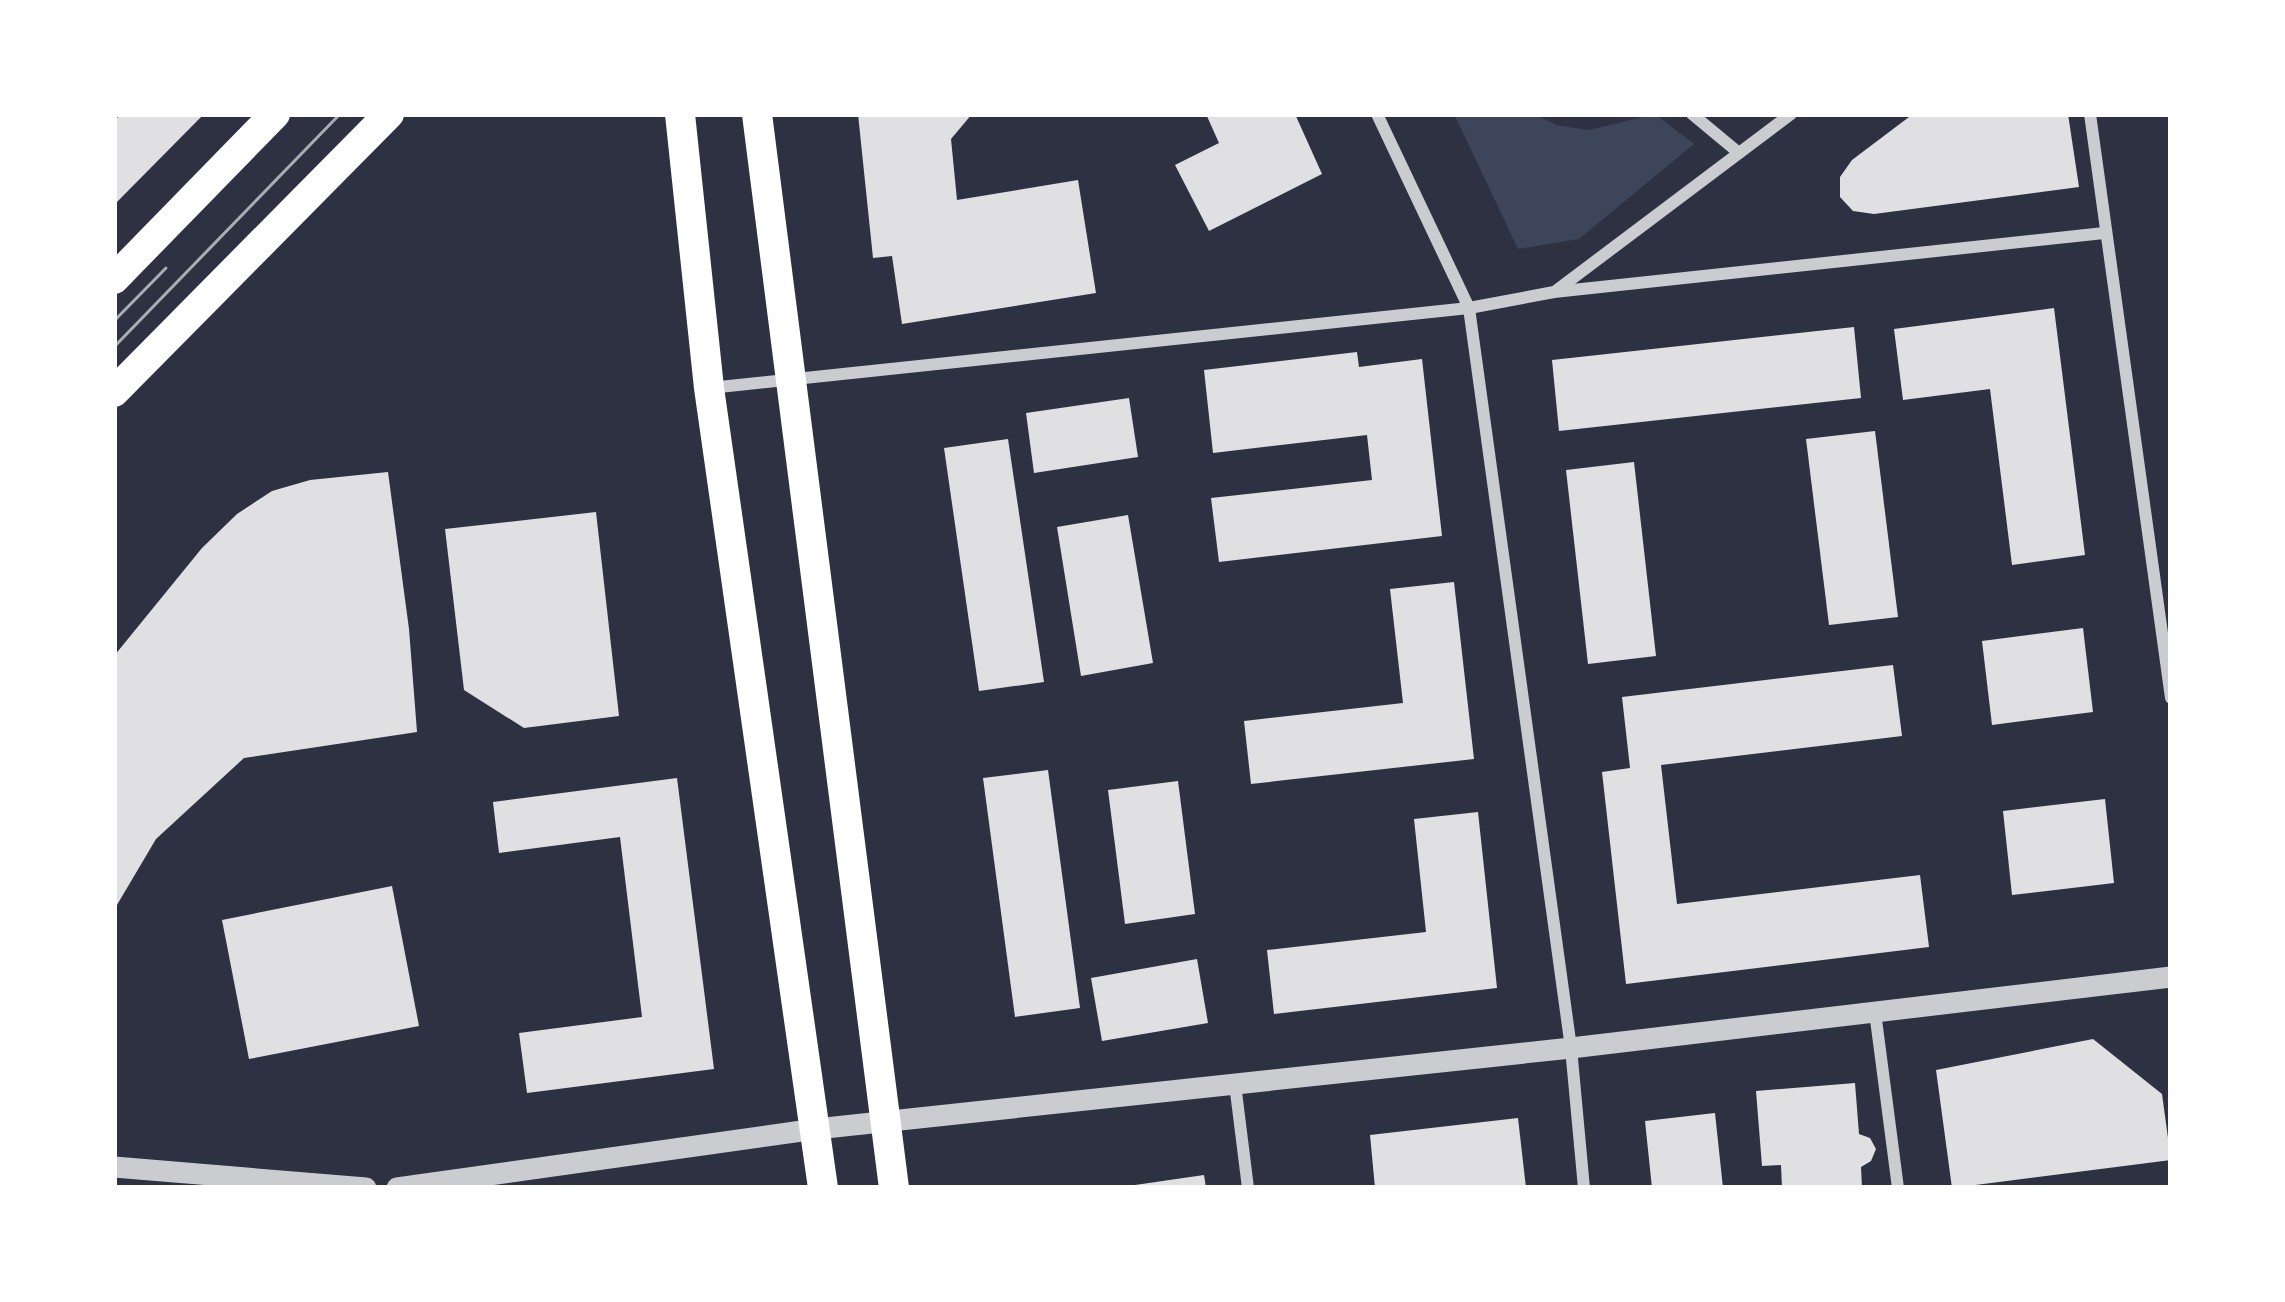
<svg xmlns="http://www.w3.org/2000/svg" width="2285" height="1302" font-family="'DejaVu Sans',sans-serif">
	<rect width="100%" height="100%" fill="#2d3142"/>
	<polygon fill="#3c4559" points="1454,114 1535,114 1556,125 1589,130 1655,114 1694,144 1579,239 1518,249"/>
	<g fill="#e0e0e3">
		<polygon points="121,114 204,114 114,205 114,121"/>
		<polygon points="858,114 972,114 951,139 957,200 1078,180 1096,293 902,324 892,256 873,258"/>
		<polygon points="1206,114 1295,114 1322,174 1209,231 1175,165 1219,143"/>
		<polygon points="1913,114 2068,114 2079,187 1874,214 1853,211 1840,197 1840,177 1852,160"/>
		<polygon points="2054,308 2085,555 2012,565 1990,389 1903,400 1894,329"/>
		<polygon points="1854,327 1861,398 1559,431 1552,360"/>
		<polygon points="1357,352 1359,367 1422,359 1442,536 1219,562 1211,498 1372,480 1367,435 1213,453 1204,370"/>
		<polygon points="1129,398 1138,457 1034,473 1026,413"/>
		<polygon points="1875,431 1898,617 1829,625 1806,439"/>
		<polygon points="1008,439 1044,682 979,691 944,448"/>
		<polygon points="1634,462 1656,656 1588,664 1566,470"/>
		<polygon points="388,472 409,629 417,732 244,758 156,839 114,910 114,656 202,548 237,514 272,491 310,480"/>
		<polygon points="596,512 619,716 524,728 464,690 445,529"/>
		<polygon points="1128,515 1153,663 1081,676 1057,527"/>
		<polygon points="1454,582 1474,759 1251,784 1244,721 1403,703 1390,589"/>
		<polygon points="2083,628 2093,712 1992,725 1982,641"/>
		<polygon points="1893,665 1902,736 1661,765 1677,904 1920,875 1929,947 1626,984 1602,772 1630,768 1622,697"/>
		<polygon points="1048,770 1080,1008 1015,1017 983,778"/>
		<polygon points="677,778 714,1069 527,1093 519,1033 642,1017 620,837 499,853 493,802"/>
		<polygon points="1178,781 1195,914 1125,924 1108,790"/>
		<polygon points="2105,799 2114,883 2012,895 2003,811"/>
		<polygon points="1478,812 1497,988 1274,1014 1267,950 1426,932 1414,819"/>
		<polygon points="392,886 419,1026 249,1059 222,920"/>
		<polygon points="1197,959 1208,1023 1102,1041 1091,978"/>
		<polygon points="2093,1039 2162,1094 2171,1160 1952,1188 1936,1070"/>
		<polygon points="1855,1083 1859,1134 1870,1138 1876,1149 1871,1161 1861,1167 1862,1188 1782,1188 1781,1165 1762,1166 1756,1091"/>
		<polygon points="1715,1113 1723,1188 1652,1188 1645,1121"/>
		<polygon points="1518,1118 1526,1188 1375,1188 1370,1135"/>
		<polygon points="1204,1175 1206,1188 1136,1188 1135,1185"/>
	</g>
	<g fill="none" stroke-linecap="round" stroke-linejoin="round">
		<g stroke="#caccd0" stroke-width="12">
			<polyline points="1377,114 1469,308 1571,1048 1584,1188"/>
			<polyline points="1692,114 1739,153"/>
			<polyline points="2090,114 2171,698"/>
			<polyline points="1557,290 1791,114"/>
			<polyline points="710,388 1469,308 1554,292 2104,233"/>
			<polyline points="1875,1012 1898,1188"/>
			<polyline points="1235,1084 1248,1188"/>
		</g>
		<g stroke="#caccd0" stroke-width="21">
			<polyline points="114,1167 366,1188"/>
			<polyline points="397,1188 816,1129 1571,1048 2171,977"/>
		</g>
		<g stroke="#fff" stroke-width="30">
			<polyline points="680,114 709,388 823,1188"/>
			<polyline points="757,114 894,1188"/>
			<polyline points="114,279 275,114"/>
			<polyline points="114,392 389,114"/>
		</g>
		<g stroke="#abadb3" stroke-width="3">
			<polyline points="114,321 166,268"/>
			<polyline points="114,347 340,114"/>
		</g>
	</g>
	<rect width="2285" height="1302" fill="none" stroke="#ffffff" stroke-width="234"/>
</svg>
